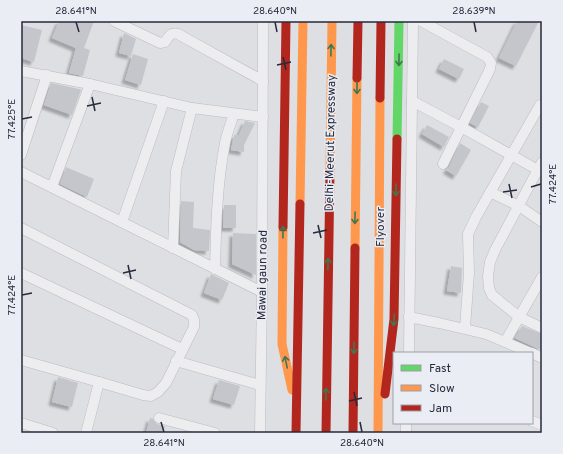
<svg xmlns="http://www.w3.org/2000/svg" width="563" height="454" font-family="Overpass,sans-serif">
	<defs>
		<filter id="shadow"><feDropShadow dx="-3.5" dy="3.5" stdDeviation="1" flood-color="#0004"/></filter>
	</defs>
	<rect width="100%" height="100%" fill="#dedfe3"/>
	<g fill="#c5c6cc" filter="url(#shadow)">
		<polygon points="59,21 94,21 84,48 90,50 83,76 69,73 76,48 52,38"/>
		<polygon points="517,21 539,21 516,66 499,58"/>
		<polygon points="21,25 42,30 34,62 21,58"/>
		<polygon points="124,33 136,39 131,56 119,53"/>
		<polygon points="133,54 148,59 141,85 125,80"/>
		<polygon points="444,59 464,69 459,79 439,69"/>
		<polygon points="51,83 79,89 81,90 72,115 44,105"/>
		<polygon points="481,102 489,106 478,127 470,123"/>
		<polygon points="245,121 255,123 244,145 244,152 231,150 234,135 239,135"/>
		<polygon points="427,125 449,137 444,147 422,134"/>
		<polygon points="460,143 471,150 456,176 446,170 449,167"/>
		<polygon points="66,167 94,179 87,197 60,184"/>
		<polygon points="181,201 194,202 193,228 210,230 209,251 194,250 180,242"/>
		<polygon points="224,205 236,205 236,228 223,228"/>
		<polygon points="233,233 256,234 256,275 232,264"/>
		<polygon points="451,266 462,268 461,293 447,291"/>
		<polygon points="211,274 229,283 222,300 204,293"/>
		<polygon points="522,326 542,334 541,350 515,338"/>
		<polygon points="58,377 78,383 72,407 52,402"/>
		<polygon points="219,380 240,386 234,405 213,399"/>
		<polygon points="150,418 153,419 157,424 165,426 163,433 146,433"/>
	</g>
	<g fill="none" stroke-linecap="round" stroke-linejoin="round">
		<defs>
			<g id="street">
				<path d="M114,21L160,43L165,42C169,36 171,32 178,34L263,81"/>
				<polyline points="421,21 487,57 491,63 490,69 443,164"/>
				<polyline points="21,71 90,84 192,108 263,117"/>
				<polyline points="412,101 461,127 538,170"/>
				<polyline points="21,155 47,75"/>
				<polyline points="542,162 495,250 490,262 488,276 489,288 492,295 519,317 542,328"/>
				<polyline points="21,172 262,292"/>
				<polyline points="52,187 90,84"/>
				<polyline points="490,192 519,206 542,222"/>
				<polyline points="122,222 164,101"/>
				<polyline points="21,228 192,315 194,320 194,327 166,383 158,392 151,396 143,395 99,382"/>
				<polyline points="173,248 176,171 192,108"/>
				<path d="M215,269C216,227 217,184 225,143C227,133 231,123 234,114"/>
				<polyline points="21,273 182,349"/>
				<polyline points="409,317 439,323 486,334 531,353"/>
				<polyline points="465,328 469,273 468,234 476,217 540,105"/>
				<polyline points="505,342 542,277"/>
				<polyline points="409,353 413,21"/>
				<polyline points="532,353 542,358"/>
				<polyline points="21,360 99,382 86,433"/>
				<polyline points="176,361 260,385"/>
				<polyline points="159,418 215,433"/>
				<polyline points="532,421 542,425"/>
				<polyline points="21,423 53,433"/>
				<polyline points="260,433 262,292 263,21"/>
				<polyline points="406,433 406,423"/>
			</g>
		</defs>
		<use href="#street" stroke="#bbbcc0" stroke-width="11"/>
		<use href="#street" stroke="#ededf0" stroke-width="10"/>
		<polyline stroke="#63d668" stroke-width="9" points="397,139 399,21"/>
		<g stroke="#ff974d" stroke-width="9">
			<polyline points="330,170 332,21"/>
			<polyline points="300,204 303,21"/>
			<polyline points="283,227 282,344 292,390"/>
			<polyline points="355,248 357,78"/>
			<polyline points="378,433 380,98"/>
		</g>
		<g stroke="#b3261e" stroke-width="9">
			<polyline points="357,78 358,21"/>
			<polyline points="380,98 381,21"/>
			<polyline points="283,227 286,21"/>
			<polyline points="385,394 394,319 397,139"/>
			<polyline points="296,433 300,204"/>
			<polyline points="326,433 330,170"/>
			<polyline points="353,433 355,248"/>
		</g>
	</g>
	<defs><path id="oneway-shaft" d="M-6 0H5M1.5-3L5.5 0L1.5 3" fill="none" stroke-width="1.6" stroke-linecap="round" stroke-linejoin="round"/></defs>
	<g stroke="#417750">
		<use href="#oneway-shaft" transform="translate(331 50) rotate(-89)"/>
		<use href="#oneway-shaft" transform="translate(399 60) rotate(91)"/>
		<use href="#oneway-shaft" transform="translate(357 88) rotate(91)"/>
		<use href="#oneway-shaft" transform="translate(396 190) rotate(91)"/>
		<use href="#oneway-shaft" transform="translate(355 218) rotate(91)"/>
		<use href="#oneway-shaft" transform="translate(283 232) rotate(-89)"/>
		<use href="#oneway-shaft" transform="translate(328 264) rotate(-89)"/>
		<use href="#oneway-shaft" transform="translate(394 320) rotate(94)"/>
		<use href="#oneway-shaft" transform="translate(354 348) rotate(91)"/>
		<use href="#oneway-shaft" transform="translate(286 362) rotate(-102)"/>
		<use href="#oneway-shaft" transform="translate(326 394) rotate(-89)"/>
	</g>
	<path fill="none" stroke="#262a3c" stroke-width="1.5" d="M76,22L79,32M275,22L277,32M474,22L476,32M283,57L286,70M277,65L291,62M92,97L95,111M87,106L101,103M22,119L32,117M509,184L512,198M531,187L541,184M503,192L517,190M318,225L321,238M313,233L327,230M128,265L131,279M123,273L136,270M22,295L32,293M354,392L357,406M349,401L362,398M161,422L164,432M360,422L362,432"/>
	<g text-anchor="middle" stroke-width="3" stroke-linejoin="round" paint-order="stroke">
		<g font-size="12" fill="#262a3c" stroke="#ebedf4">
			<text transform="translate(330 143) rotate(-89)" y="4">Delhi-Meerut Expressway</text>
			<text transform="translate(380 227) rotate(-90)" y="4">Flyover</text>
			<text transform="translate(262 275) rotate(-89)" y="4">Mawai gaun road</text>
		</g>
	</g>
	<rect width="563" height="454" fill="none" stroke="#ebedf4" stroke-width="44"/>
	<rect x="393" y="352" width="140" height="72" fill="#ebedf4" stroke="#9c9faa"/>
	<rect x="401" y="365" width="20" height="6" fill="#63d668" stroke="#9c9faa"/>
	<text x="429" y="372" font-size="12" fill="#262a3c">Fast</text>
	<rect x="401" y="385" width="20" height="6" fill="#ff974d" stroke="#9c9faa"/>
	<text x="429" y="392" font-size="12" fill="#262a3c">Slow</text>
	<rect x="401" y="405" width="20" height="6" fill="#b3261e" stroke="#9c9faa"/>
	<text x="429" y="412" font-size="12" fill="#262a3c">Jam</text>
	<rect x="22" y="22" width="519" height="410" fill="none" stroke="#262a3c" stroke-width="1.5"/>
	<g font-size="10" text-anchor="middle" fill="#262a3c">
		<text x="76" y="14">28.641°N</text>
		<text x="275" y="14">28.640°N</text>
		<text x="474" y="14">28.639°N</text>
		<text transform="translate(11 119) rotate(-90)" y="4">77.425°E</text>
		<text transform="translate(552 184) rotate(-90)" y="4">77.424°E</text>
		<text transform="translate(11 295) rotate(-90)" y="4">77.424°E</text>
		<text x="164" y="446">28.641°N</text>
		<text x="362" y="446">28.640°N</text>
	</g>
</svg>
